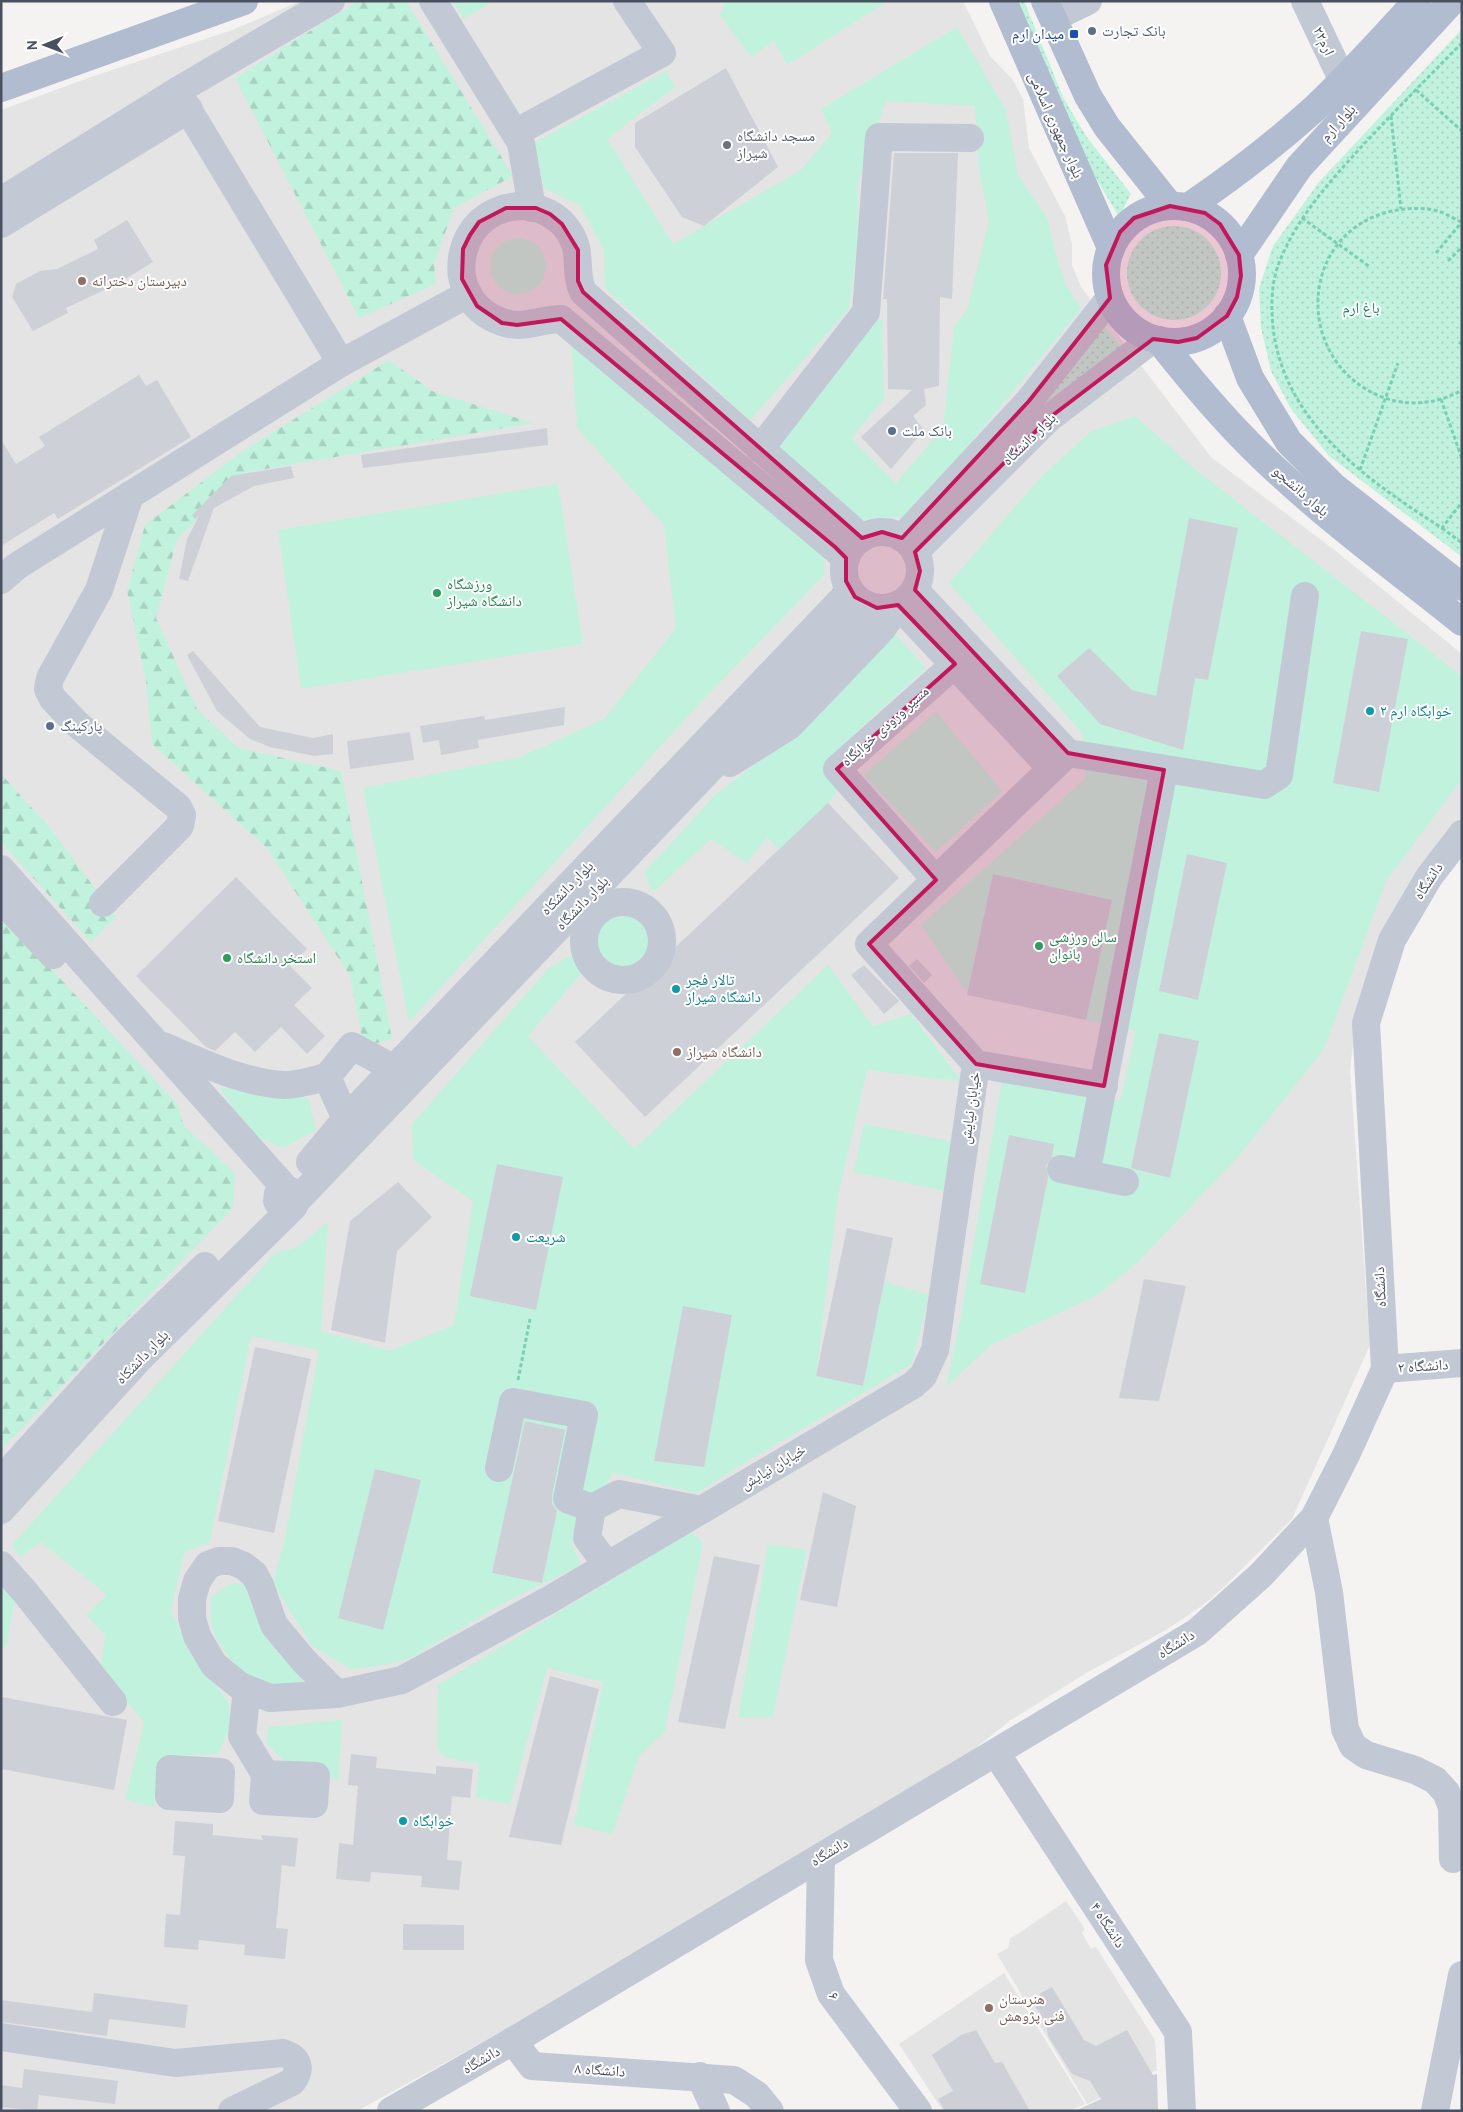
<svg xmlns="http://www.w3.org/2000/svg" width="1463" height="2112" font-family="Overpass,'Noto Naskh Arabic',sans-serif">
	<defs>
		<pattern id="grass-dots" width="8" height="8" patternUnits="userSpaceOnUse" patternTransform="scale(1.25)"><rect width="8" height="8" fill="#c1f2dd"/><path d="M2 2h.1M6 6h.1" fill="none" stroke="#a7d1c0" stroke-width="1.8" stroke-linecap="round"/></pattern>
		<pattern id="forest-firs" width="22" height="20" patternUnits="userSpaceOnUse" patternTransform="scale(1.25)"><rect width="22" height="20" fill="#c1f2dd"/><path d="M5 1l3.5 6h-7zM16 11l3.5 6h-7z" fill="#a7d1c0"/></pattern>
	</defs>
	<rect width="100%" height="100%" fill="#f4f3f2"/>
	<g fill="#e5e4e4">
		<polygon points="301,1 963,1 990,56 1013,80 1023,99 1029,148 1065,216 1072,244 1072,265 1081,287 1211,457 1337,552 1462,654 1462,822 1354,1035 1350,1070 1370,1345 1292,1519 1224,1587 1203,1605 1166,1630 1088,1672 1011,1720 959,1761 632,1960 357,2111 1,2111 1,110 88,78 232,30"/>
		<polygon points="1066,1901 1085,1929 1082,1933 1091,1949 1096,1947 1155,2040 1157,2070 1087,2104 997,1954 1008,1948 1010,1939"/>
		<polygon points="1004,1973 1085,2104 1070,2111 943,2111 899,2044"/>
	</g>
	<g fill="url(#grass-dots)">
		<polygon points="1014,1 1024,1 1063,97 1086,136 1131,194 1119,217 1085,160"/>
		<polygon points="1462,29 1462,557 1329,456 1291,409 1271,371 1261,328 1259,288 1273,246 1319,182"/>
		<circle cx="1174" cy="273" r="47"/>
		<polygon points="1103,325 1124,350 1050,408 1045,401"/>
	</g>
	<g fill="url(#forest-firs)">
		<polygon points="358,1 406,1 513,176 454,208 434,263 436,284 359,318 235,78"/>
		<polygon points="389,360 432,391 533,423 248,472 177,539 156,618 197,709 238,748 341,771 392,1039 364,1047 350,976 267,848 152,744 146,681 127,591 145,525 240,453"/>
		<polygon points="1,774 51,829 116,917 91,942 1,842"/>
		<polygon points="1,915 177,1104 184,1126 235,1173 233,1208 1,1450"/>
	</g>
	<g fill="#c1f2dd">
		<polygon points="453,1 494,1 463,19"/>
		<polygon points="726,1 888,1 787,65 774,41 751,57 720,15"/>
		<polygon points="957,27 1006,110 1018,175 1047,218 1058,262 1067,287 1081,309 910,516 860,520 774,449 871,319 882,319 884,399 851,438 896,483 943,428 954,327 967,310 989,221 979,169 975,106 886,101 858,183 857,246 849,309 750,420 605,288 604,250 580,205 544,188 534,143 666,71 675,87 607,139 673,244 801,170 832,133 821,109"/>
		<circle cx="518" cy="266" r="28"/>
		<polygon points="571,339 824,555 824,575 698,705 409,1022 363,788 520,757 604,719 676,628 664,525 577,428"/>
		<polygon points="1135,416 1196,470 1462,676 1462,779 1386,881 1324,1049 1237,1158 1137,1263 1097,1295 991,1345 946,1387 960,1321 1002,1080 1120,1101 1136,1031 1086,1020 1111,900 993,874 967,993 921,925 1085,779 1083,734 949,583 1040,478 1090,432"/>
		<polygon points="558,484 583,644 301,689 278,530"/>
		<polygon points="893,632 926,668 827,759 838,790 828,803 779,850 767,837 747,863 711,839 653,892 644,873 714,796 794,734"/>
		<polygon points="936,712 1002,791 936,852 864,775"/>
		<circle cx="624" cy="940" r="27"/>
		<polygon points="571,955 584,970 528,1036 634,1149 828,965 873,1026 911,1014 961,1081 867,1070 838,1196 816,1376 863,1386 884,1281 929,1295 912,1364 736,1468 697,1493 613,1473 571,1544 581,1565 505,1602 411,1658 379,1666 351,1669 312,1646 273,1583 285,1538 319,1350 251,1336 210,1542 184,1552 171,1611 193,1655 229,1703 231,1725 218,1754 165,1756 154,1807 125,1799 144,1723 101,1668 105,1635 86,1615 107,1595 41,1542 20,1557 12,1545 275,1253 296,1248 328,1222 321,1331 389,1351 454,1325 473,1201 413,1160 412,1124 549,968"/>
		<polygon points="219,1087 308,1098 316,1130 283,1148 251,1134"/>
		<polygon points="864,1124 954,1142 945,1191 854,1172"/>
		<polygon points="691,1532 703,1543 665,1731 639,1756 612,1834 574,1825 603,1682 547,1668 510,1804 476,1798 479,1764 446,1758 437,1749 438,1685"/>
		<polygon points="768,1544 807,1550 773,1717 738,1718"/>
		<polygon points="1,1582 16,1594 6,1646 1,1651"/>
		<path d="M244,1583L262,1632L280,1655L295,1667L304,1684C294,1684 283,1686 273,1684C247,1681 220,1653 213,1629C210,1619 211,1608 210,1598L228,1585Z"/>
		<polygon points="342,1720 338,1782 318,1766 288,1765 267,1744 268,1727"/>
	</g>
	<g fill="#ced0d7">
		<polygon points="726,68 778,167 704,226 682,217 635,147 635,123"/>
		<polygon points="894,153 958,153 952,299 940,297 939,386 924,389 926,405 913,416 924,430 891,469 861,437 912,390 888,389 887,299 883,299"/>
		<polygon points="127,220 153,262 119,283 66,308 68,313 33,331 12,297 16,284 40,271 57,269 98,249 94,240"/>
		<polygon points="139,375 146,386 157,380 191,437 58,519 54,513 1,546 1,440 16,464 45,446 39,437"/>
		<polygon points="547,428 548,445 363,468 361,455"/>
		<polygon points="291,466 294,478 254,486 214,508 188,581 179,579 187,539 199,516 195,519 192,515 231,476"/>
		<polygon points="1189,518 1238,528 1208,680 1195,678 1183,750 1100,724 1057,676 1089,648 1132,690 1156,696"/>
		<polygon points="1361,631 1408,639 1379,792 1333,783"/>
		<polygon points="193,651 260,727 313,738 333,734 333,754 314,756 270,747 250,739 217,711 187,655"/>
		<polygon points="565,707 564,725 478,740 479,748 441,755 439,740 423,743 420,726 484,716 485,720"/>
		<polygon points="410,732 414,760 350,769 347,741"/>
		<polygon points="828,803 899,878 645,1117 575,1042"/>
		<polygon points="1187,854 1227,863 1198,1000 1159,991"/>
		<polygon points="993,874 1112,900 1086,1020 967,995"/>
		<polygon points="236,877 307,949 290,966 312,988 294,1005 325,1036 307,1054 281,1027 255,1052 235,1032 215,1051 206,1047 136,976"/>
		<polygon points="917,959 932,975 924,983 909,966"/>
		<polygon points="864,965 899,1001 884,1014 851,975"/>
		<polygon points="1159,1033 1199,1041 1170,1178 1131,1168"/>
		<polygon points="1009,1135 1054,1144 1052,1157 1046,1166 1048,1177 1025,1293 980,1284"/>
		<polygon points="497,1164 563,1177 536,1310 470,1296"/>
		<polygon points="398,1182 432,1217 397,1251 385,1343 331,1330 350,1221"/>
		<polygon points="847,1228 893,1238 863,1386 816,1376"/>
		<polygon points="1144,1279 1186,1286 1159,1401 1119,1398"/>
		<polygon points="683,1306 732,1315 704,1467 654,1461"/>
		<polygon points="255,1347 311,1359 274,1533 218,1521"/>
		<polygon points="525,1421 565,1430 552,1496 552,1504 557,1511 542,1583 492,1573"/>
		<polygon points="375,1469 421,1480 383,1630 338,1618"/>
		<polygon points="823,1492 856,1506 837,1607 800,1600"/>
		<polygon points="714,1556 760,1565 725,1729 678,1722"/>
		<polygon points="550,1676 599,1689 561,1845 509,1837"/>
		<polygon points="1,1697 127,1720 114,1790 1,1769"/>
		<polygon points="351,1754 377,1757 376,1768 436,1774 436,1766 473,1769 470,1798 452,1796 447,1860 462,1861 459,1890 421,1887 422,1876 371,1872 370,1882 336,1879 339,1843 353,1845 358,1786 348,1785"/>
		<polygon points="175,1821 213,1824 213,1835 263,1840 261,1835 298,1838 295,1867 282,1865 276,1928 288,1929 285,1959 244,1955 245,1945 199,1940 198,1950 164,1947 166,1914 180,1915 185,1856 173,1855"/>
		<polygon points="403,1924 464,1925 464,1950 403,1950"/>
		<polygon points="1052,1987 1084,2040 1096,2046 1127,2030 1153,2075 1157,2074 1158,2111 1075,2111 1101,2099 1090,2081 1072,2074 1048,2036 1046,2023 1035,2006 1041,1999 1039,1994"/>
		<polygon points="94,1993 188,2005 185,2028 109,2019 107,2036 1,2022 1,2000 92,2012"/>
		<polygon points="976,2030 995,2063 1002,2062 1030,2111 945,2111 938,2099 953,2091 932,2055 961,2035"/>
		<polygon points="24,2069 118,2081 115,2104 39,2095 37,2111 1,2107 1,2085 22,2088"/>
	</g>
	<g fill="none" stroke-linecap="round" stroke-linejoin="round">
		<g stroke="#78d1b5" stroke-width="3" stroke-dasharray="4 2.5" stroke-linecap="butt">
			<path d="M1462,43C1429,76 1396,110 1364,144C1331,180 1297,217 1279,263C1271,283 1271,307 1273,327C1284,423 1367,480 1442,528L1462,502"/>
			<polyline points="1416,90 1462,131"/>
			<polyline points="1391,116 1401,209"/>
			<polyline points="1302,218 1370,267"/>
			<path d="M1461,222C1455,219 1448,215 1441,212C1426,207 1408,208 1392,211C1297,232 1293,362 1382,397C1408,407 1438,404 1462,390"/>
			<polyline points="1436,253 1462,222"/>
			<polyline points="1448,261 1462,247"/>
			<polyline points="1459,342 1462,344"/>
			<polyline points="1441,399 1462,459"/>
			<polyline points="1360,470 1398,363"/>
			<polyline points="1442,528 1462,543"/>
			<polyline points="518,1380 530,1319"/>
		</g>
		<g stroke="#c3c9d4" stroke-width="28">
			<polyline points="433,1 521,143 532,208"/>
			<polyline points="1305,1 1343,81"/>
			<polyline points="1053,18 1088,1"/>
			<polyline points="177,91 341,363"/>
			<polyline points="515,133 662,53 627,1"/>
			<polyline points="1,201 177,91 331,1"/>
			<polyline points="1,224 189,109"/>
			<polyline points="760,449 866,312 879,137 970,138"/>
			<circle cx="882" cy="570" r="38"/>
			<polyline points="902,538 1029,401 1110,298"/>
			<polyline points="915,552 1049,418 1153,339"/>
			<path d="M846,558L561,319C541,319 522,330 502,322C433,298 458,197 531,207C543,209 556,216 564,225C586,251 572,268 583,292L862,538"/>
			<polyline points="1,580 17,566 341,363 468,294"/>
			<polyline points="915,590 1068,753"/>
			<polyline points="1068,753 869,944 976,1064 1104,1086"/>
			<polyline points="1068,753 1264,785 1279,775 1305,596"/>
			<polyline points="730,763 789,726 882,629 898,605 1051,768"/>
			<polyline points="1,869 286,1189"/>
			<polyline points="936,880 837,769 955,664"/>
			<polyline points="1,899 53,955"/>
			<circle cx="623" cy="941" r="39"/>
			<polyline points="103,903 180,826 182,815 178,807 77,724 53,699 48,689 50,678 99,590 130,495"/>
			<path d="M163,1046C201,1062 243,1083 285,1085C298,1085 314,1080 327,1077"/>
			<polyline points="346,1119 327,1077 352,1046 395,1069"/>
			<polyline points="310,1162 346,1119 850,591"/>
			<polyline points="1061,1169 1125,1182"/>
			<polyline points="1086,1174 1164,770"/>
			<polyline points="297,1200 867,605"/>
			<polyline points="1385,1369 1462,1363"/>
			<polyline points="499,1468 513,1402 584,1415 567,1499 592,1508"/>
			<polyline points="1,1480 125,1343 205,1266"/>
			<path d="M1,1510L140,1358L294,1206C300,1194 289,1185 278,1194L277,1201L282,1208L289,1209"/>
			<polyline points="1314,1518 1329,1592 1345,1729 1353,1746 1366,1755 1415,1770 1435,1780 1446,1792 1452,1807 1453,1859"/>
			<polyline points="1,1565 25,1592 113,1702"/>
			<polyline points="607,1565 587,1538 592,1508 619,1494 702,1510"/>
			<polyline points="247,1689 242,1736 265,1774 263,1801 314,1804 316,1776 265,1774"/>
			<polyline points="337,1694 304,1661 274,1625 260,1585 254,1574 244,1566 232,1561 219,1561 208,1565 197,1581 192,1599 192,1618 197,1636 214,1665 240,1686 270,1698 337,1694 402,1680 549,1600 913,1385 923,1376 935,1350 976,1064"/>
			<polyline points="996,1753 1178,2032 1182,2111"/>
			<polygon points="170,1769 221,1772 220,1799 169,1796"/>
			<polyline points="821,1857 819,1960 831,1994 918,2111"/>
			<path d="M1,2037L175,2063L283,2053C299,2058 302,2069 292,2082L232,2111"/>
			<polyline points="513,2041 532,2066 734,2080 757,2095 770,2111"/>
			<polyline points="700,2076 716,2111"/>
			<polyline points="391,2111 513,2041 1197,1632 1261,1575 1314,1518 1346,1455 1385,1369 1366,1023 1392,940 1429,877 1462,834"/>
			<polyline points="1435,2111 1462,1975"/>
		</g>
		<g stroke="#b2bcd1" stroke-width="28">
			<polyline points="1003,1 1111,248"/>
			<polyline points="1045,1 1088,96 1107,127 1170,206"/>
			<polyline points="1,88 244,1"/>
			<circle cx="1174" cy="274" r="68"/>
			<path d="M1188,207C1231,178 1275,144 1314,109C1350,75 1383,38 1417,1"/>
			<polyline points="1239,255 1299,167 1452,1"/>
			<polyline points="1227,316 1250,378 1289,442 1333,486 1462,587"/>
			<path d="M1159,340C1188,377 1218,413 1252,447C1316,511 1391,565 1462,622"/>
		</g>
	</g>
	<path fill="#c2185b" fill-opacity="0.2" stroke="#c2185b" stroke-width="4" stroke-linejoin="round" d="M1170,206L1205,213L1220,224L1239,255L1241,276L1237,297L1227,316L1197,338L1178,342L1153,339L1049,418L915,552L920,571L915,590L1068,753L1164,770L1104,1086L976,1064L869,944L936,880L837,769L955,664L898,605L877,608L855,597L846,581V558L835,547L561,319L517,325L502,323L477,306L462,279L463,249L470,235L479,222L506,208H536L550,214L562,224L578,250V281L583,292L862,538L882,532L902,538L1029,401L1103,307L1110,298L1106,265L1120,232L1134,218Z"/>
	<g fill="#5c6f8a" stroke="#fff" stroke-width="2">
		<circle cx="1092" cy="31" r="5"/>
		<circle cx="892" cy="431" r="5"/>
		<circle cx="50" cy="726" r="5"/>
	</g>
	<rect fill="#1a4fb4" stroke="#fff" stroke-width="2" x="1069" y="29" width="10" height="10" rx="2.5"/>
	<circle fill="#6b7280" stroke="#fff" stroke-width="2" cx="727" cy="145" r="5"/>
	<g fill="#8d6e63" stroke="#fff" stroke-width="2">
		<circle cx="82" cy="281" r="5"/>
		<circle cx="677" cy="1052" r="5"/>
		<circle cx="989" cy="2008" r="5"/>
	</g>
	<g fill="#2e9e5b" stroke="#fff" stroke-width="2">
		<circle cx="437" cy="593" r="5"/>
		<circle cx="1039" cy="946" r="5"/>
		<circle cx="227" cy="958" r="5"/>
	</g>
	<g fill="#0f9aa8" stroke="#fff" stroke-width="2">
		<circle cx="1370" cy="711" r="5"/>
		<circle cx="676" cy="989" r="5"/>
		<circle cx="516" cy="1237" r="5"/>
		<circle cx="403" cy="1821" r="5"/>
	</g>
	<g text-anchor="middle" stroke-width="4" stroke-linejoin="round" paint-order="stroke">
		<g font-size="15" fill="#4e5e75" stroke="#fff" text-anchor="start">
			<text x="1102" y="36">بانک تجارت</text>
			<text x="902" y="436">بانک ملت</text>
			<text x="60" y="731">پارکینگ</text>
		</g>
		<g font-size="15" fill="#164399" stroke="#fff" text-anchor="end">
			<text x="1064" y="39">میدان ارم</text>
		</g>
		<g font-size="15" fill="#495161" stroke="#fff">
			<text transform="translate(1324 41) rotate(65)" y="5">ارم۲۲</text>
			<text transform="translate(1338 123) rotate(-48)" y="5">بلوار ارم</text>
			<text transform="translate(1056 125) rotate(66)" y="5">بلوار جمهوری اسلامی</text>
			<text transform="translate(1029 439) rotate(-44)" y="5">بلوار دانشگاه</text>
			<text transform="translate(1301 491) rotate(41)" y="5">بلوار دانشجو</text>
			<text transform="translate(885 726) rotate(-42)" y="5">مسیر ورودی خوابگاه</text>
			<text transform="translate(1428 881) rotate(-57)" y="5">دانشگاه</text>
			<text transform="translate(567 888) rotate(-46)" y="5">بلوار دانشکاه</text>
			<text transform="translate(582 903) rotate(-46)" y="5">بلوار دانشگاه</text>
			<text transform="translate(970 1108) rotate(-82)" y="5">خیابان نیایش</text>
			<text transform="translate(1380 1287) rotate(-93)" y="5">دانشگاه</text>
			<text transform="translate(142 1357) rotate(-46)" y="5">بلوار دانشکاه</text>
			<text transform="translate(1423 1366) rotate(-4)" y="5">۲ دانشگاه</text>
			<text transform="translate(773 1467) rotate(-31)" y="5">خیابان نیایش</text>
			<text transform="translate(1176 1644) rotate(-32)" y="5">دانشگاه</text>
			<text transform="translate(829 1852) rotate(-31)" y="5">دانشگاه</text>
			<text transform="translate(1108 1925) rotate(57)" y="5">۴ دانشگاه</text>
			<text transform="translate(834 1996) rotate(59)" y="5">۶</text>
			<text transform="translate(481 2060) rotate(-30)" y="5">دانشگاه</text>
			<text transform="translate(600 2070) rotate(4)" y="5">۸ دانشگاه</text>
		</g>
		<g font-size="15" fill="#5b616d" stroke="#fff" text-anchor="start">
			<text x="737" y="141">مسجد دانشگاه<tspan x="737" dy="17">شیراز</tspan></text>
		</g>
		<g font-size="15" fill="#785e54" stroke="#fff" text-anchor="start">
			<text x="92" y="286">دبیرستان دخترانه</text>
			<text x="687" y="1057">دانشگاه شیراز</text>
			<text x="999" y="2004">هنرستان<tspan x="999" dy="17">فنی پژوهش</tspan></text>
		</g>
		<g font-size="15" fill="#15815e" stroke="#fff">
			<text x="1361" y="313">باغ ارم</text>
		</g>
		<g font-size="15" fill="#27864d" stroke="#fff" text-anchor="start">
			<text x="447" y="589">ورزشگاه<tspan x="447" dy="17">دانشگاه شیراز</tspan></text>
			<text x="1049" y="942">سالن ورزشی<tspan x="1049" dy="17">بانوان</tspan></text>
			<text x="237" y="963">استخر دانشگاه</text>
		</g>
		<g font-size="15" fill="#0d838f" stroke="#fff" text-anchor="start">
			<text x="1380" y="716">خوابگاه ارم ۲</text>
			<text x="686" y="985">تالار فجر<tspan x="686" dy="17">دانشگاه شیراز</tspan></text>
			<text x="526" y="1242">شریعت</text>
			<text x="413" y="1826">خوابگاه</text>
		</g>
	</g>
	<rect width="1463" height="2112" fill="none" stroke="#495161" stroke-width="5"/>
	<g transform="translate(45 45) rotate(269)" stroke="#ffffff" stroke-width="4" paint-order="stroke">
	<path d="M0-4L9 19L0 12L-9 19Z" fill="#495161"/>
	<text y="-8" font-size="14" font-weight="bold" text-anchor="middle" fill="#495161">N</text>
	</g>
</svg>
